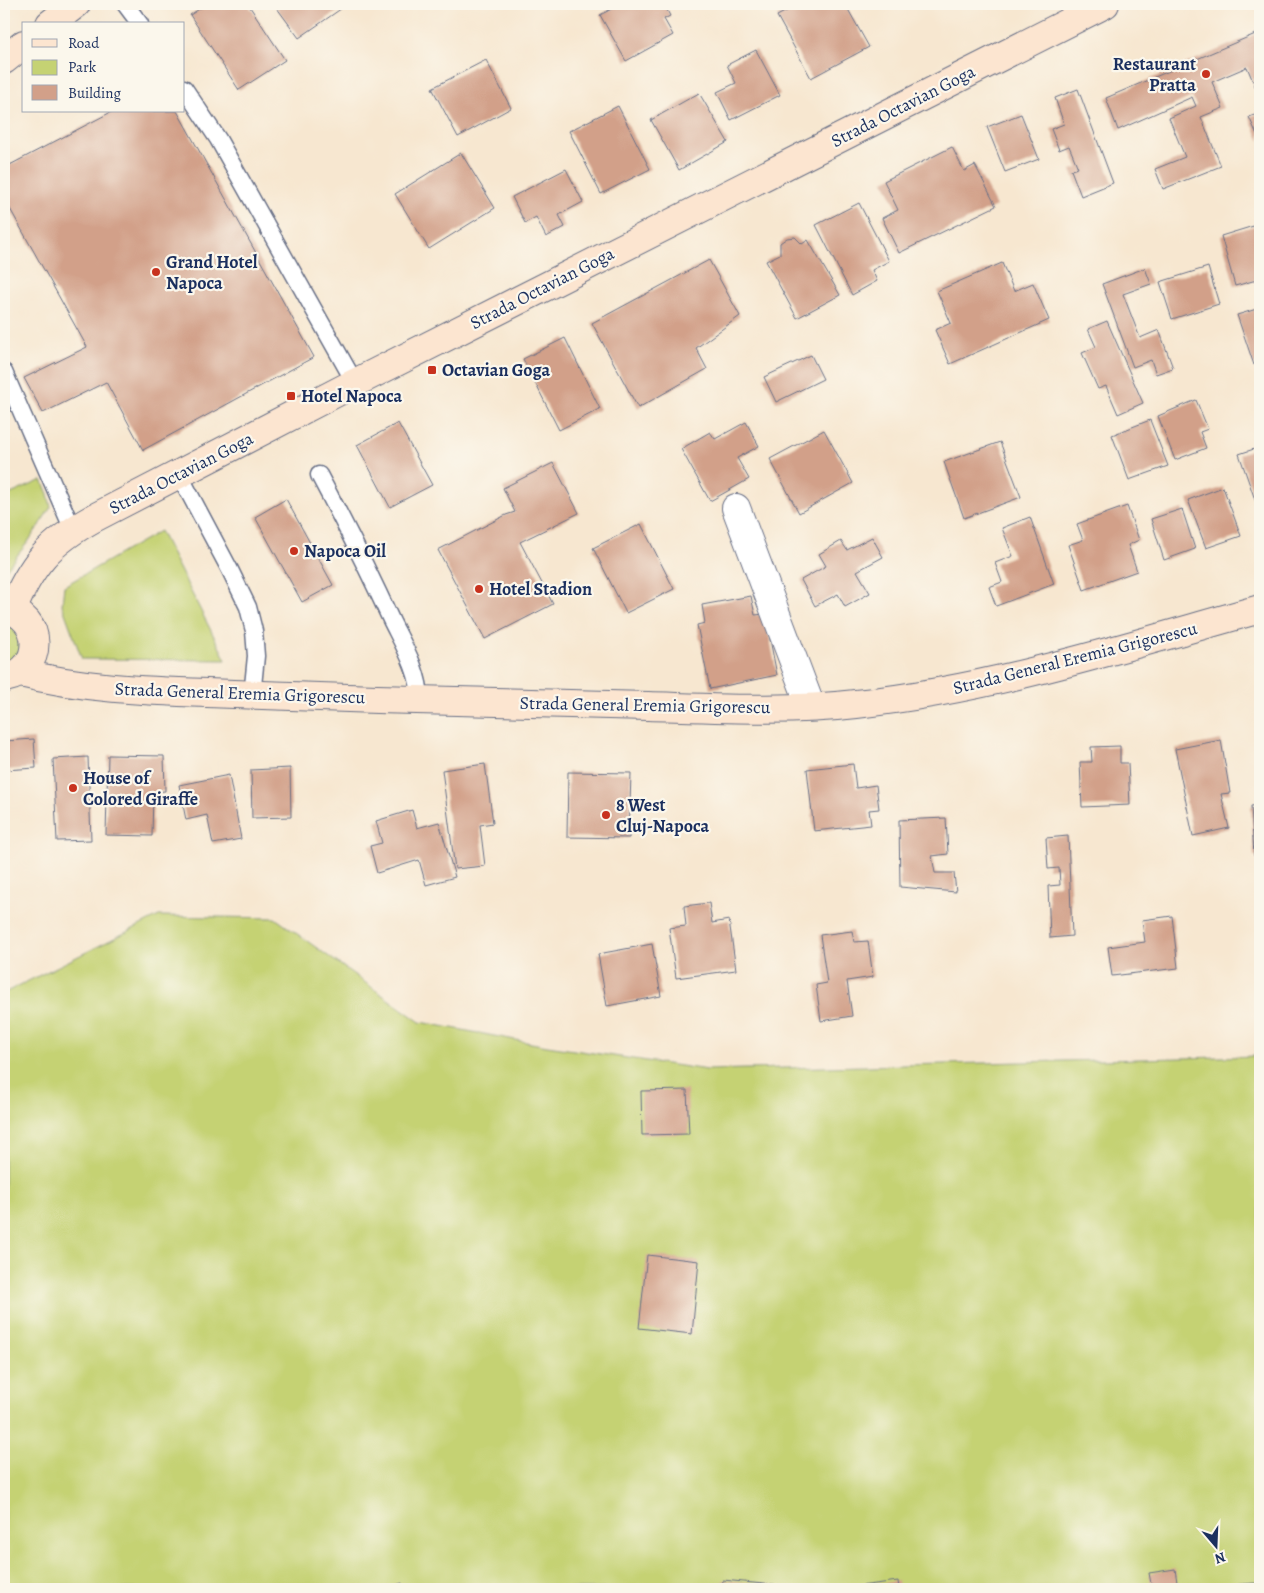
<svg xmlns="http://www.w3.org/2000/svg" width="1264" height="1593" font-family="Alegreya,serif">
	<rect width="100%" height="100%" fill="#fbf7ec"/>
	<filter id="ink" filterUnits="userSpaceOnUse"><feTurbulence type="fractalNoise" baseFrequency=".02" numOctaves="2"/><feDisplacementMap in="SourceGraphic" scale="10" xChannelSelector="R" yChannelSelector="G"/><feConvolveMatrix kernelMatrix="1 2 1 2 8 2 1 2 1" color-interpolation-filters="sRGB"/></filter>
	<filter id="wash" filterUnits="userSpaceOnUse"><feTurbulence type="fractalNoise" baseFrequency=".0096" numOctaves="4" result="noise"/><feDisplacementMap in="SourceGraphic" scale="20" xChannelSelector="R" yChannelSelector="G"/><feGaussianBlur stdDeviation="1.12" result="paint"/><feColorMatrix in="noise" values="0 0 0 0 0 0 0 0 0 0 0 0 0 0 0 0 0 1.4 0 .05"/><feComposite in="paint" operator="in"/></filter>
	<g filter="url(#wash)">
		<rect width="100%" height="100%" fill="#f7e7d0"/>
		<g fill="#c5d273" stroke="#708068">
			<polygon points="42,480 48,494 51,507 28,542 4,572 4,497"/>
			<polygon points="160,531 226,660 82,659 62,605 64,586"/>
			<polygon points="4,621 21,632 22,655 4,667"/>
			<polygon points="159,916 275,918 420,1022 547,1046 707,1070 1260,1056 1260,1589 4,1589 4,993"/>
		</g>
		<g id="blocks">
			<g fill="#d2a089">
				<polygon points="207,4 248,4 285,60 239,90 190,15"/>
				<polygon points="274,4 343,4 345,6 299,38"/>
				<polygon points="621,4 664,4 670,16 664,19 673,35 626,61 600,15"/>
				<polygon points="800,4 845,4 869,47 811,78 777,16"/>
				<polygon points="1260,32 1260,98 1247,67 1212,82 1223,108 1201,117 1221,166 1163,189 1155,169 1185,157 1169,118 1196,106 1192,97 1118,130 1106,98"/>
				<polygon points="756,50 780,95 731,120 717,92 736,83 727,65"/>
				<polygon points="486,60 511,108 458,137 432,88"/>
				<polygon points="1078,89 1113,183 1081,196 1071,170 1078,168 1069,146 1059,150 1051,129 1064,124 1055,98"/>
				<polygon points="699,93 728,142 679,170 651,120"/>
				<polygon points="618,106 650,169 601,194 569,131"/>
				<polygon points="113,111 177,111 314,357 143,450 106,382 43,413 24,378 87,347 4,198 4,168"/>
				<polygon points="1260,113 1260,141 1249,117"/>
				<polygon points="1021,114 1039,159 1005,172 987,127"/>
				<polygon points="952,147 964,171 975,165 996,206 899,253 882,218 898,210 884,181"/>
				<polygon points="461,153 495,208 429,249 395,194"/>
				<polygon points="566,169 583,202 559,215 565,227 546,237 536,217 525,223 512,197"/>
				<polygon points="859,203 889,261 872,270 877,281 852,295 816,225"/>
				<polygon points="1260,224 1260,279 1235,286 1221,236"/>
				<polygon points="795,237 802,244 808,240 840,295 797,318 766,261 780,254 780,243 787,238"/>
				<polygon points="709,260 740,316 696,348 707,369 638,408 592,323"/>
				<polygon points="1002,263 1014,291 1033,283 1049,320 950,364 935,330 951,323 937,291"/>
				<polygon points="1208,267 1219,304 1172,319 1160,282"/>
				<polygon points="1145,268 1151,284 1123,294 1140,338 1159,330 1173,368 1156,374 1151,360 1133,367 1102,284"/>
				<polygon points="1260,308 1260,363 1254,365 1237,315"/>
				<polygon points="1107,321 1143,403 1118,414 1106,386 1098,389 1082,353 1096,347 1088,329"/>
				<polygon points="565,338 600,409 559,430 523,359"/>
				<polygon points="811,355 823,379 776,402 764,377"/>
				<polygon points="1196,400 1208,429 1200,432 1206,448 1175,460 1158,416"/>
				<polygon points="1150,420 1168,466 1129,480 1112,435"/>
				<polygon points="746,422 759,446 737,458 749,479 710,501 681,449 710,432 715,439"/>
				<polygon points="398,423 432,485 390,507 357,445"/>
				<polygon points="824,430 853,483 799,513 770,459"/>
				<polygon points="1000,442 1021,497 964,518 944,462"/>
				<polygon points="1260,447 1260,514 1239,454"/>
				<polygon points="553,463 579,513 520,542 553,604 485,639 438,550 506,515 515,512 503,488"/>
				<polygon points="1223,487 1241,536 1206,548 1188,500"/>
				<polygon points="286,499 333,585 302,602 255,517"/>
				<polygon points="1127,506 1139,540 1128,545 1137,571 1084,590 1068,545 1083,540 1077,524"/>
				<polygon points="1182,509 1195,549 1164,560 1151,519"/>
				<polygon points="1030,517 1054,584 996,606 989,587 1002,582 995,563 1013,556 1002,528"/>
				<polygon points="641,524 674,589 626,613 593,548"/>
				<polygon points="872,537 883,557 857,571 870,593 845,607 838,594 815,606 801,580 826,566 819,554 841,541 847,550"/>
				<polygon points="751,596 755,615 765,614 777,675 710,689 697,625 705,623 702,605"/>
				<polygon points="34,739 36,768 4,770 4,741"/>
				<polygon points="1221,740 1230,793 1221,794 1229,828 1193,836 1175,749"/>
				<polygon points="1120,746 1120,763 1128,763 1130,805 1082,807 1080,762 1092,762 1091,747"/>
				<polygon points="108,755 164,756 165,791 153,792 152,836 106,835"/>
				<polygon points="88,757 91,840 57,841 53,759"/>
				<polygon points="485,764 493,823 480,825 485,866 455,869 442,770"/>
				<polygon points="853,764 856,788 876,785 879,809 869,810 871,825 814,831 807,769"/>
				<polygon points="290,768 291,817 252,818 251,770"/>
				<polygon points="568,772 631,773 629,838 567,837"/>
				<polygon points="1258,774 1260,774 1260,790 1259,790"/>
				<polygon points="229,775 241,839 213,844 207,815 186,820 179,785"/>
				<polygon points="1260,805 1260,856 1254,856 1251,806"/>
				<polygon points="412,810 417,828 439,822 455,877 426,885 419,860 377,873 370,846 382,843 376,821"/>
				<polygon points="946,818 948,854 932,856 935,873 954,873 956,892 900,887 899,820"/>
				<polygon points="1068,836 1072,936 1050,938 1048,886 1060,885 1059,868 1048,869 1046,838"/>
				<polygon points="709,903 712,923 729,920 736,970 676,978 669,928 686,926 684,906"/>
				<polygon points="1172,916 1178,968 1112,976 1108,947 1145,942 1142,920"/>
				<polygon points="852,931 854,942 868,941 873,977 847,981 852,1016 821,1021 816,985 827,983 820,935"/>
				<polygon points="652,944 661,996 607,1006 598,954"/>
				<polygon points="687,1090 689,1134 642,1135 641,1091"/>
				<polygon points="647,1255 699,1261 692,1334 639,1328"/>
				<polygon points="1175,1569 1178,1589 1152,1589 1149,1573"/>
				<polygon points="723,1580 774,1585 774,1589 722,1589"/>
				<polygon points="898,1581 899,1589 861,1589 860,1586"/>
				<polygon points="402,1583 404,1589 383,1589"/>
				<polygon points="1255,1583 1255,1589 1231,1589 1231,1585"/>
			</g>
		</g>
	</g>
	<g filter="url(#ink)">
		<use href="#blocks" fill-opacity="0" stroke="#686f86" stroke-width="1"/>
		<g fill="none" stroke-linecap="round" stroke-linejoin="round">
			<defs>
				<g id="lane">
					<polyline points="125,4 140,24"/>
					<polyline points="184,88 218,139 355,383"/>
					<polyline points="4,372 73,530"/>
					<polyline points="179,474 230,570 248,607 254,631 256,656 252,696"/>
					<path d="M319,475C345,524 369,572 392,622C404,646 420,673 420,700"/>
				</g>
				<polyline id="street" points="736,508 811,707"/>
				<g id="secondary">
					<polyline points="50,24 76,4"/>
					<polyline points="4,60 24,44"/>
					<path d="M4,609C44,615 45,671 5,678"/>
					<path d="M12,611C31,564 49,543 94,518L345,388L1105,4"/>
					<path d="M20,673C81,688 145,691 207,693C264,695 321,697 377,699C468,701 558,704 648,706C716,708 789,712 856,704C994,689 1127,646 1260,609"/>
				</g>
			</defs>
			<use href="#lane" stroke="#686f86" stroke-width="19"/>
			<use href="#street" stroke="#686f86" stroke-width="30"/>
			<use href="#secondary" stroke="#686f86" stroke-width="30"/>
			<use href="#lane" stroke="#fff" stroke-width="16"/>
			<use href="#street" stroke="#fff" stroke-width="28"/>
			<use href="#secondary" stroke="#fce5d0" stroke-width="28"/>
		</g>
	</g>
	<g fill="#c8321e" stroke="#fbf7ec" stroke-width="2">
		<circle cx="1206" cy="74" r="5"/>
		<circle cx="156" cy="272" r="5"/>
		<rect x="427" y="365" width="10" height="10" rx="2.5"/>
		<rect x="286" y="391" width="10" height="10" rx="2.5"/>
		<circle cx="294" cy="551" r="5"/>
		<circle cx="479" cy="589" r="5"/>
		<circle cx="73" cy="788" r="5"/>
		<circle cx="606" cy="815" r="5"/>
	</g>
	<g text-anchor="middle" stroke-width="4.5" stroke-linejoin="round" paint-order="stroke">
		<g font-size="18" font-weight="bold" fill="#1b2f5e" stroke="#fbf7ec" text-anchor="start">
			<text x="1196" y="70" text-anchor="end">Restaurant<tspan x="1196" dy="21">Pratta</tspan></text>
			<text x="166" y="268">Grand Hotel<tspan x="166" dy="21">Napoca</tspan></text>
			<text x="442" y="376">Octavian Goga</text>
			<text x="301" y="402">Hotel Napoca</text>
			<text x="304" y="557">Napoca Oil</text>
			<text x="489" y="595">Hotel Stadion</text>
			<text x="83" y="784">House of<tspan x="83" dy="21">Colored Giraffe</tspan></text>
			<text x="616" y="811">8 West<tspan x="616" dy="21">Cluj-Napoca</tspan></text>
		</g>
		<g font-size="18" fill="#1b2f5e" stroke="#fbf7ec">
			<text transform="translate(903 106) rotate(-27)" y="6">Strada Octavian Goga</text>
			<text transform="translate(542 288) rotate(-27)" y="6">Strada Octavian Goga</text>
			<text transform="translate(181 473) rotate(-27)" y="6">Strada Octavian Goga</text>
			<text transform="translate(1075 658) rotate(-14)" y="6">Strada General Eremia Grigorescu</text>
			<text transform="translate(240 693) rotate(2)" y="6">Strada General Eremia Grigorescu</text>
			<text transform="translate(645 705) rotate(1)" y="6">Strada General Eremia Grigorescu</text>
		</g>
	</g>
	<rect width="1264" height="1593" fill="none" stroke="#fbf7ec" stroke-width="20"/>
	<rect x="22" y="22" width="162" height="90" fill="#fbf7ec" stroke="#a1a7b3"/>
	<rect x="32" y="39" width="25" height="8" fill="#fce5d0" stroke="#a1a7b3"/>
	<text x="68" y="48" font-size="15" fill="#1b2f5e">Road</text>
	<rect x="32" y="60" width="25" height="15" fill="#c5d273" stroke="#a1a7b3"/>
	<text x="68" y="72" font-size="15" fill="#1b2f5e">Park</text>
	<rect x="32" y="85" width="25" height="15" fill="#d2a089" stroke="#a1a7b3"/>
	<text x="68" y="98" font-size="15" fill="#1b2f5e">Building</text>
	<g transform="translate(1216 1546) rotate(161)" stroke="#fbf7ec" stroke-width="4" paint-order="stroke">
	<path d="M0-4L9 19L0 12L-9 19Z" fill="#1b2f5e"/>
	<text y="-8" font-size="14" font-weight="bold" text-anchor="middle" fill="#1b2f5e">N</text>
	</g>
</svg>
